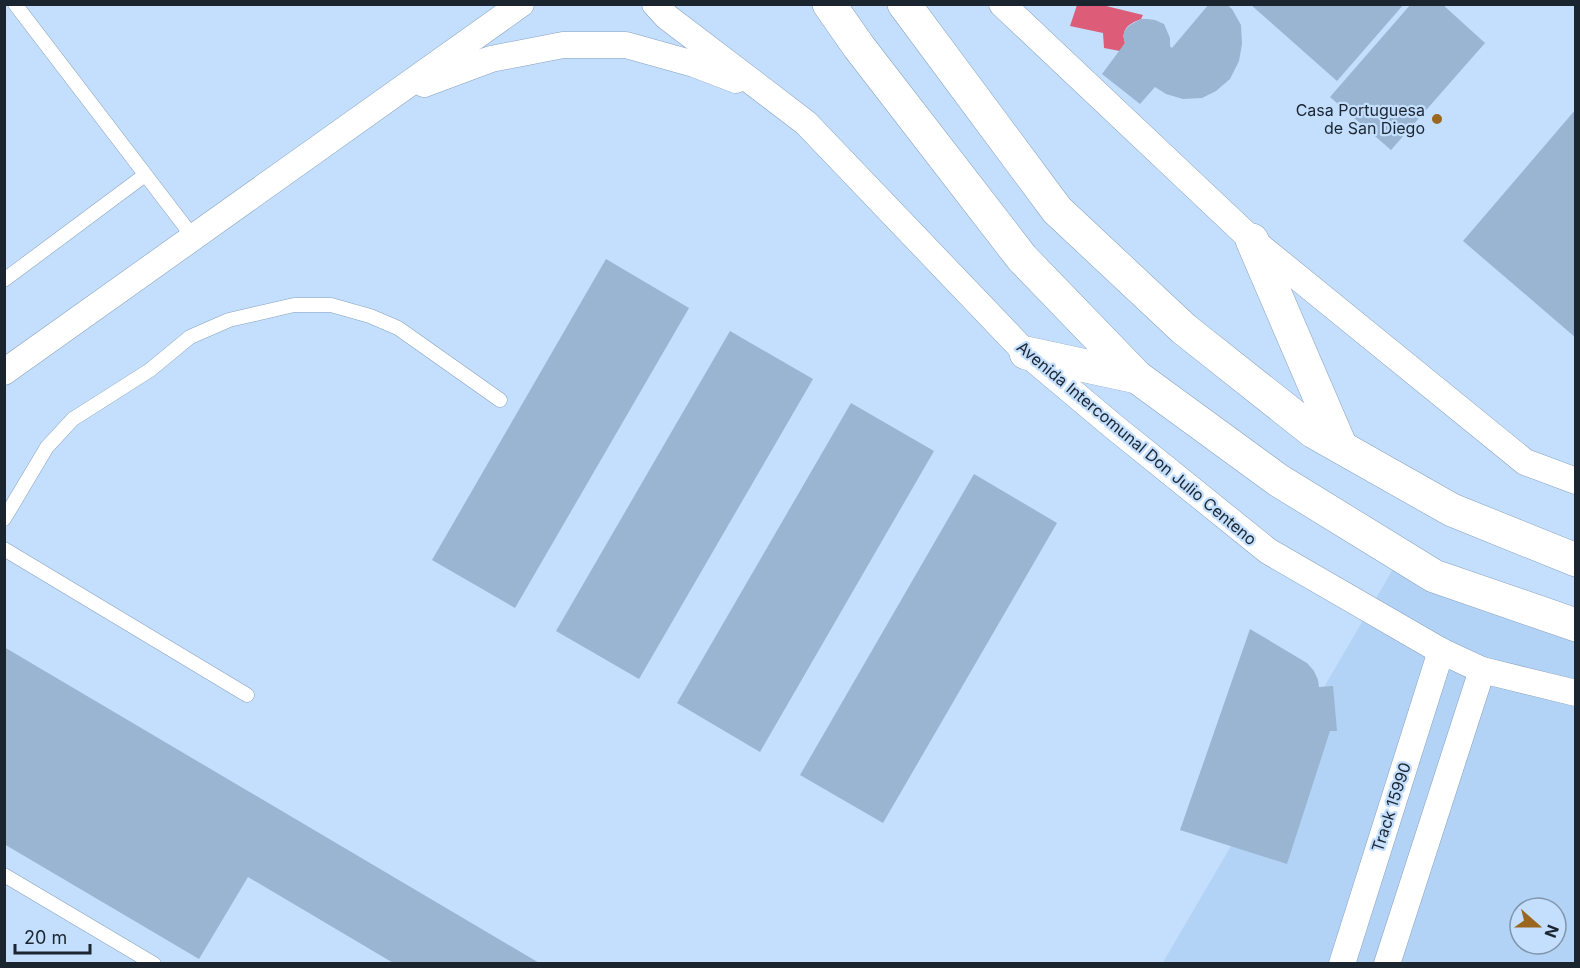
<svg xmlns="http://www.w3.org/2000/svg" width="1580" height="968" font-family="Inter,sans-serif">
	<rect width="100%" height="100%" fill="#c3dffd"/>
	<path fill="#b2d3f6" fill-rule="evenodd" d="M1396,564L1575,620V963L1162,964ZM1520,908H1556V944H1520Z"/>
	<path fill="#dd5c77" d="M1077,5H1102L1143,15L1141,19C1128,24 1121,29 1125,43L1120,51L1104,48L1103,33L1070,26Z"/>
	<g fill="#9ab5d2">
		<polygon points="1209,4 1226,4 1232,9 1241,25 1242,44 1239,61 1230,79 1216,91 1202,98 1183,99 1166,94 1155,87 1140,104 1102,74 1125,43 1123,36 1125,30 1130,25 1141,19 1147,19 1155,20 1164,24 1170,38 1170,46 1172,48"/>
		<polygon points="1250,4 1404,4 1337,81"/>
		<polygon points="1411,4 1442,4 1485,43 1391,150 1330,97"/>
		<polygon points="1576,109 1576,338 1463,241"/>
		<polygon points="606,259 689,308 515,608 432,560"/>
		<polygon points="730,331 813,379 639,679 556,631"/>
		<polygon points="851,403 934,451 760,752 677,703"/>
		<polygon points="974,474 1057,523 883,823 800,775"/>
		<polygon points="1250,629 1307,663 1314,671 1318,680 1319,687 1333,686 1337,731 1330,731 1287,864 1180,830"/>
		<polygon points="4,647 541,964 395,964 248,877 199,959 4,844"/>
	</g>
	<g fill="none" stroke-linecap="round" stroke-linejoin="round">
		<defs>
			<g id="lane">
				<polyline points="15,4 193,237"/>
				<polyline points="4,280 145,175"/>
				<polyline points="4,519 47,447 73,419 150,370 190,337 229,320 294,305 331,305 370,316 398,328 500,400"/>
				<polyline points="4,549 247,695"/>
				<polyline points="4,875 154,964"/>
			</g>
			<g id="street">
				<polyline points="655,4 667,17 806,123 1026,353 1113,426 1268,551 1441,651 1482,670 1576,693"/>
				<polyline points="1002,4 1252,240 1525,462 1576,481"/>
				<polyline points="424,84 491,59 563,45 626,45 694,64 736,80"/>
				<polyline points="4,372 521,4"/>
				<polyline points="1342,964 1441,651"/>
				<polyline points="1387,964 1482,670"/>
			</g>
			<g id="primary">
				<polyline points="829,4 859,47 1022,258 1137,377 1278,480 1434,576 1576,625"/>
				<polyline points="904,4 1057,210 1184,329 1314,432 1452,510 1576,560"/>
				<polyline points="1252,240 1341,447"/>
				<polyline points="1026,353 1137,377"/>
			</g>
		</defs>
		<use href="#lane" stroke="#87a1bd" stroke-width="15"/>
		<use href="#street" stroke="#87a1bd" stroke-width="27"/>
		<use href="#primary" stroke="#87a1bd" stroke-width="34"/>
		<use href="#lane" stroke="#fff" stroke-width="14"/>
		<use href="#street" stroke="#fff" stroke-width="26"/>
		<use href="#primary" stroke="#fff" stroke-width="33"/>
	</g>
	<circle fill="#9b661d" stroke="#c3dffd" stroke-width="2" cx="1437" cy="119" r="6"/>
	<g text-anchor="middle" stroke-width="4.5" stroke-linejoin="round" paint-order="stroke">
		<g font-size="16" fill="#1b2530" stroke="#c3dffd" text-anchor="end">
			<text x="1425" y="116">Casa Portuguesa<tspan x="1425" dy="18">de San Diego</tspan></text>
		</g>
		<g font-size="16" fill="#1b2530" stroke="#c3dffd">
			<text transform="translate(1137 443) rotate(40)" y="6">Avenida Intercomunal Don Julio Centeno</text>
			<text transform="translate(1391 807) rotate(-72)" y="6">Track 15990</text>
		</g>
	</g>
	<rect width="1580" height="968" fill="none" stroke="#1b2530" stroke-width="12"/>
	<g transform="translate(1538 926) rotate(111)"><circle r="28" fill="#c3dffd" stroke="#8095ab" stroke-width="1.5"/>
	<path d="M0-4.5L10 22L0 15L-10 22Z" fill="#9b661d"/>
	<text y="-9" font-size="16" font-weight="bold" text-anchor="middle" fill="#1b2530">N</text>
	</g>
	<path d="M15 944v9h75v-9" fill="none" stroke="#1b2530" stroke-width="3"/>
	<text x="24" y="944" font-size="18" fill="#1b2530" stroke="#c3dffd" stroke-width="4.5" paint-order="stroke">20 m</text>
</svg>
